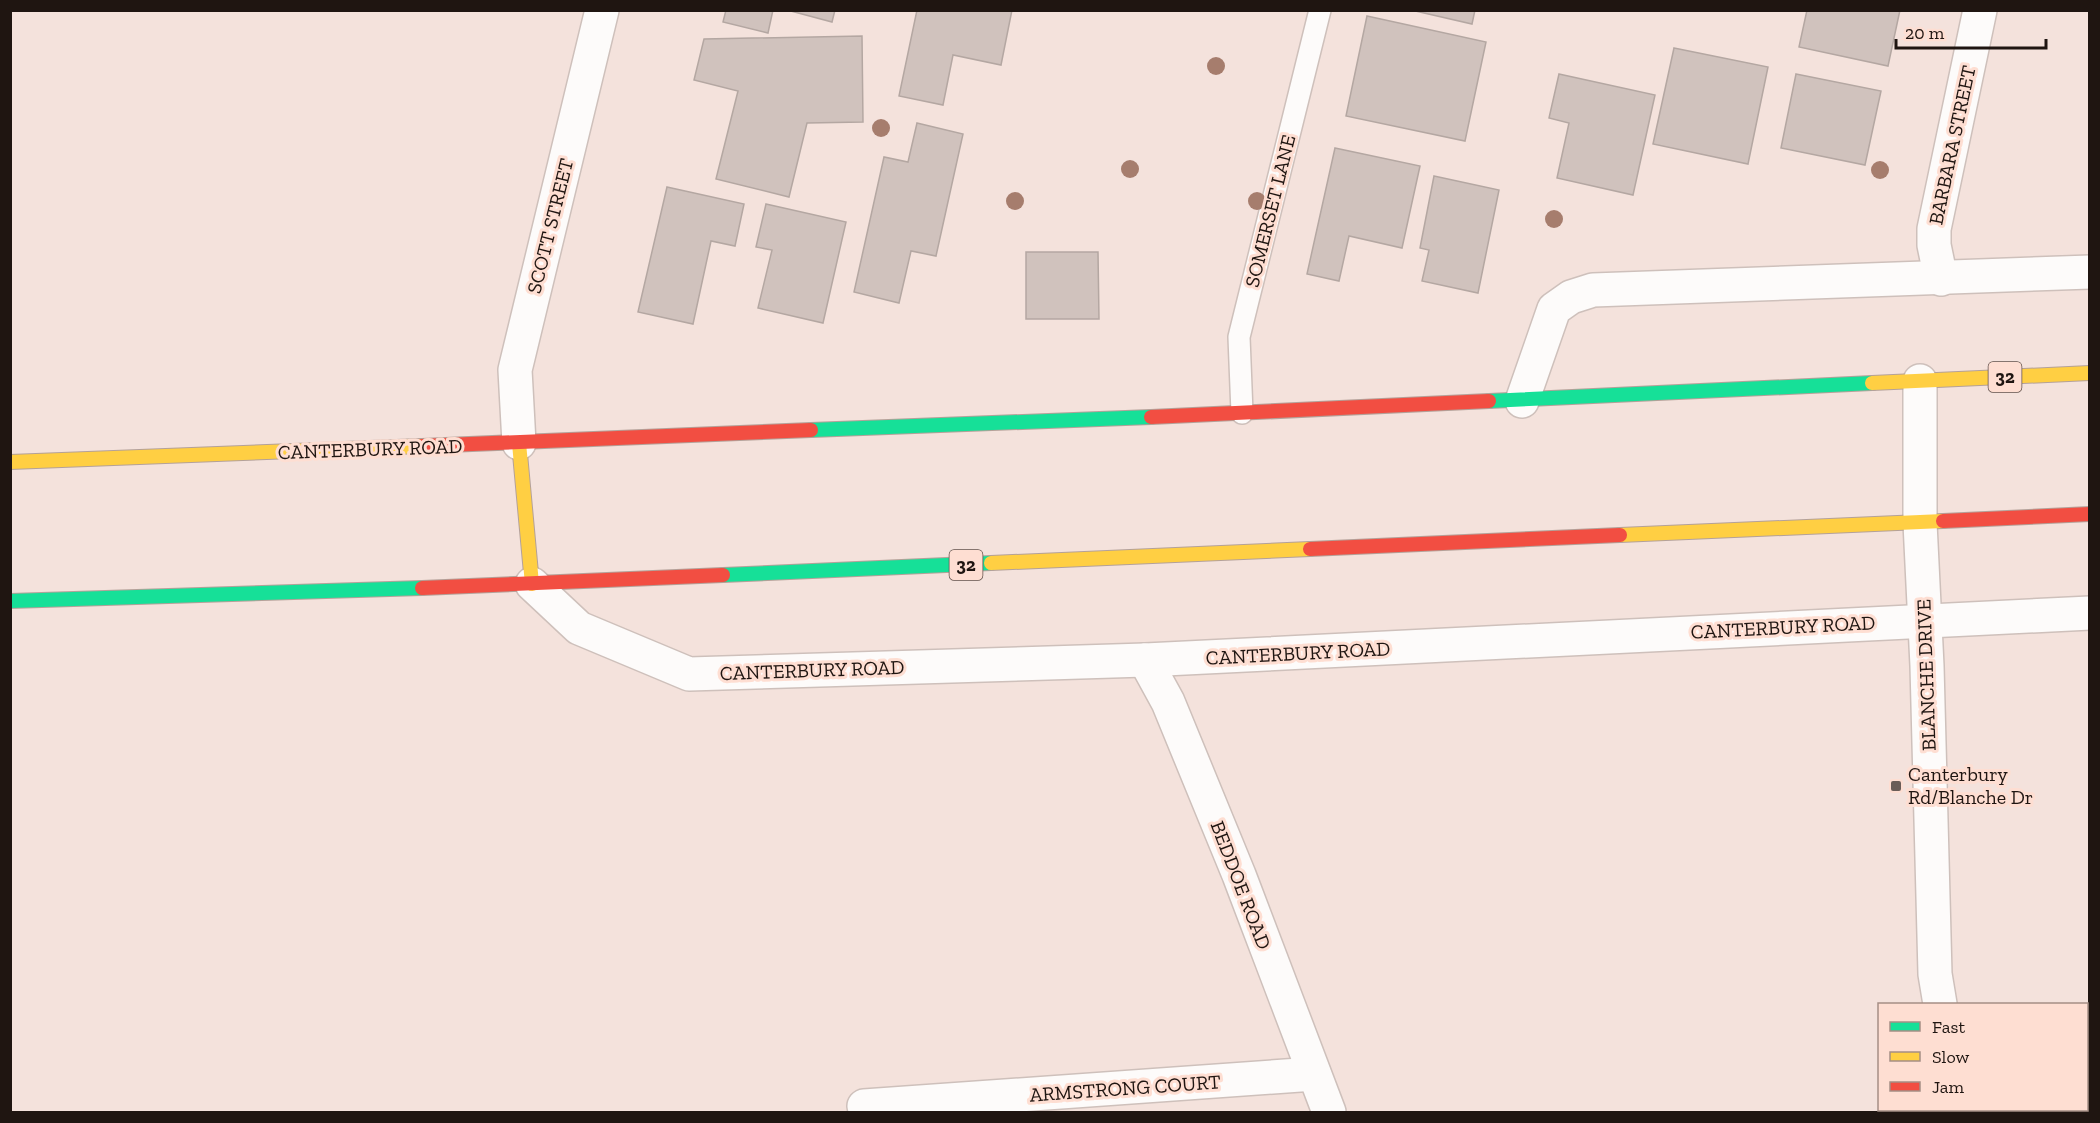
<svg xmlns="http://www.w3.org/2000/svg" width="2100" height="1123" font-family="'Zilla Slab',serif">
	<rect width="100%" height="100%" fill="#f4e2dc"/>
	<g fill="#d0c2bd" stroke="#b4a7a2" stroke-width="1.5">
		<polygon points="726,10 773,10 768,33 723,22"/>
		<polygon points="787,10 835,10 832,22"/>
		<polygon points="917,10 1012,10 1001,65 953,55 943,105 899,96"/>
		<polygon points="1411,10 1475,10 1472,24"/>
		<polygon points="1807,10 1900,10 1888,66 1799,47"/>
		<polygon points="1367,16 1486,42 1465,141 1346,116"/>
		<polygon points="862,36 863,122 807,123 789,197 716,179 738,91 694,80 704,39"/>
		<polygon points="1674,48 1768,67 1748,164 1653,144"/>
		<polygon points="1559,74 1655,95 1633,195 1557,178 1569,123 1549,118"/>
		<polygon points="1796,74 1881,91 1865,165 1781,148"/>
		<polygon points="917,123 963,134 936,256 911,251 899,303 854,292 884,157 908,162"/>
		<polygon points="1335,148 1420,166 1402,248 1349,236 1339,281 1307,274"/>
		<polygon points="1434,176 1499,190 1478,293 1422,281 1429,250 1420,248"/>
		<polygon points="667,187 744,204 735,246 711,241 693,324 638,312"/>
		<polygon points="766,204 846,222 823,323 758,308 772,250 756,247"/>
		<polygon points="1026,252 1098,252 1099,319 1026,319"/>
	</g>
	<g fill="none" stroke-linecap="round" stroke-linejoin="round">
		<defs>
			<polyline id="lane" points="1242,413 1239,337 1320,10"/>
			<g id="street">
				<polyline points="1941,279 1934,245 1934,229 1980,10"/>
				<polyline points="1920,381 1920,523 1927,666 1935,974 1940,1004"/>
				<polyline points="1522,401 1554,309 1571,297 1593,290 2090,272"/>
				<polyline points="519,443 515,370 602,10"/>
				<polyline points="532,584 579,628 689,674 1145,660 2090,613"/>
				<polyline points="1145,660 1168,702 1239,875 1329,1112"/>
				<polyline points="864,1106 1314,1074"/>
				<polyline points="1973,1110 1974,1112"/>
			</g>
			<g id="fast">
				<polyline points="1489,401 1872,383"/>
				<polyline points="811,430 1151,417"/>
				<polyline points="723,575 991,563"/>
				<polyline points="10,601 422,588"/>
			</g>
			<g id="slow">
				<polyline points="1872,383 2090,373"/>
				<polyline points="519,443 532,584"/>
				<polyline points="10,462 422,446"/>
				<polyline points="1620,535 1943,521"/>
				<polyline points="991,563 1310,549"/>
			</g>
			<g id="jam">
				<polyline points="1151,417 1489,401"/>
				<polyline points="422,446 811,430"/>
				<polyline points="1943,521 2090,514"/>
				<polyline points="1310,549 1620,535"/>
				<polyline points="422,588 723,575"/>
			</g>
		</defs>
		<use href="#lane" stroke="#cec0bb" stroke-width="24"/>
		<use href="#street" stroke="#cec0bb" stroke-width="36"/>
		<use href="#fast" stroke="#b4a199" stroke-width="16"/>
		<use href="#slow" stroke="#b4a199" stroke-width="16"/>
		<use href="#jam" stroke="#b4a199" stroke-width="16"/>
		<use href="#lane" stroke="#fdfbfa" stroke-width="21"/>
		<use href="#street" stroke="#fdfbfa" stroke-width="33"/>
		<use href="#fast" stroke="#16e098" stroke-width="14"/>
		<use href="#slow" stroke="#ffcf43" stroke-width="14"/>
		<use href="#jam" stroke="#f24e42" stroke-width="14"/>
	</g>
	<g fill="#a67d6d">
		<circle cx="1216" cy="66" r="9"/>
		<circle cx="881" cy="128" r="9"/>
		<circle cx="1130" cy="169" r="9"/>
		<circle cx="1880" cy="170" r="9"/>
		<circle cx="1015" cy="201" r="9"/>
		<circle cx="1257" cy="201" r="9"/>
		<circle cx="1554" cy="219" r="9"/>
	</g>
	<rect fill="#6a5d58" stroke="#feded2" stroke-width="2" x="1890" y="780" width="12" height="12" rx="3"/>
	<g text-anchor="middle" stroke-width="6" stroke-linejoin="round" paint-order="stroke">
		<g fill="#feded2" stroke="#62514b" stroke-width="1.5">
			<rect x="1988.5" y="362" width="33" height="30" rx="4.5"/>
			<rect x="949.5" y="550" width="33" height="30" rx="4.5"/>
		</g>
		<g font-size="18" font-weight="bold" fill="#1f1511">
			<text x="2005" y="383">32</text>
			<text x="966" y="571">32</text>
		</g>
		<g font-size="20" fill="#1f1511" stroke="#feded2">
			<text transform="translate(1952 145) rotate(-78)" y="7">BARBARA STREET</text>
			<text transform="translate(1270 211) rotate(-76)" y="7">SOMERSET LANE</text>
			<text transform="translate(550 226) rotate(-76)" y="7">SCOTT STREET</text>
			<text transform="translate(370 449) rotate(-2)" y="7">CANTERBURY ROAD</text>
			<text transform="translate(1783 627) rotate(-3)" y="7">CANTERBURY ROAD</text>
			<text transform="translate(1298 653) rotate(-3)" y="7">CANTERBURY ROAD</text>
			<text transform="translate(812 670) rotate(-2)" y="7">CANTERBURY ROAD</text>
			<text transform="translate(1926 675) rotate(-92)" y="7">BLANCHE DRIVE</text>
			<text transform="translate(1241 885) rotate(69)" y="7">BEDDOE ROAD</text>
			<text transform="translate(1125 1088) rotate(-4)" y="7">ARMSTRONG COURT</text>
		</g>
		<g font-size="20" fill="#1f1511" stroke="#feded2" text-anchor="start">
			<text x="1908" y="781">Canterbury<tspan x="1908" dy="23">Rd/Blanche Dr</tspan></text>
		</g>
	</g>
	<rect width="2100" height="1123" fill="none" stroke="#1f1511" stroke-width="24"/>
	<rect x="1878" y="1003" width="210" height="108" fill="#feded2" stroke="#a58e85" stroke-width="1.5"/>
	<rect x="1890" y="1022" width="30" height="9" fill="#16e098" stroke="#a58e85" stroke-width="1.5"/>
	<text x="1932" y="1033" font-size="18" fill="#1f1511">Fast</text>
	<rect x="1890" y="1052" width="30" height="9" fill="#ffcf43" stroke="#a58e85" stroke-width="1.5"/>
	<text x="1932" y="1063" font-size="18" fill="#1f1511">Slow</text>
	<rect x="1890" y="1082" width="30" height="9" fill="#f24e42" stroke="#a58e85" stroke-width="1.5"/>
	<text x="1932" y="1093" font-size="18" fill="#1f1511">Jam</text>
	<path d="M1896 39v9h150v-9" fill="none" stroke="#1f1511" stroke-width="3"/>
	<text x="1905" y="39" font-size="18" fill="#1f1511" stroke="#feded2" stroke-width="4.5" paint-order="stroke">20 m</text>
</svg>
